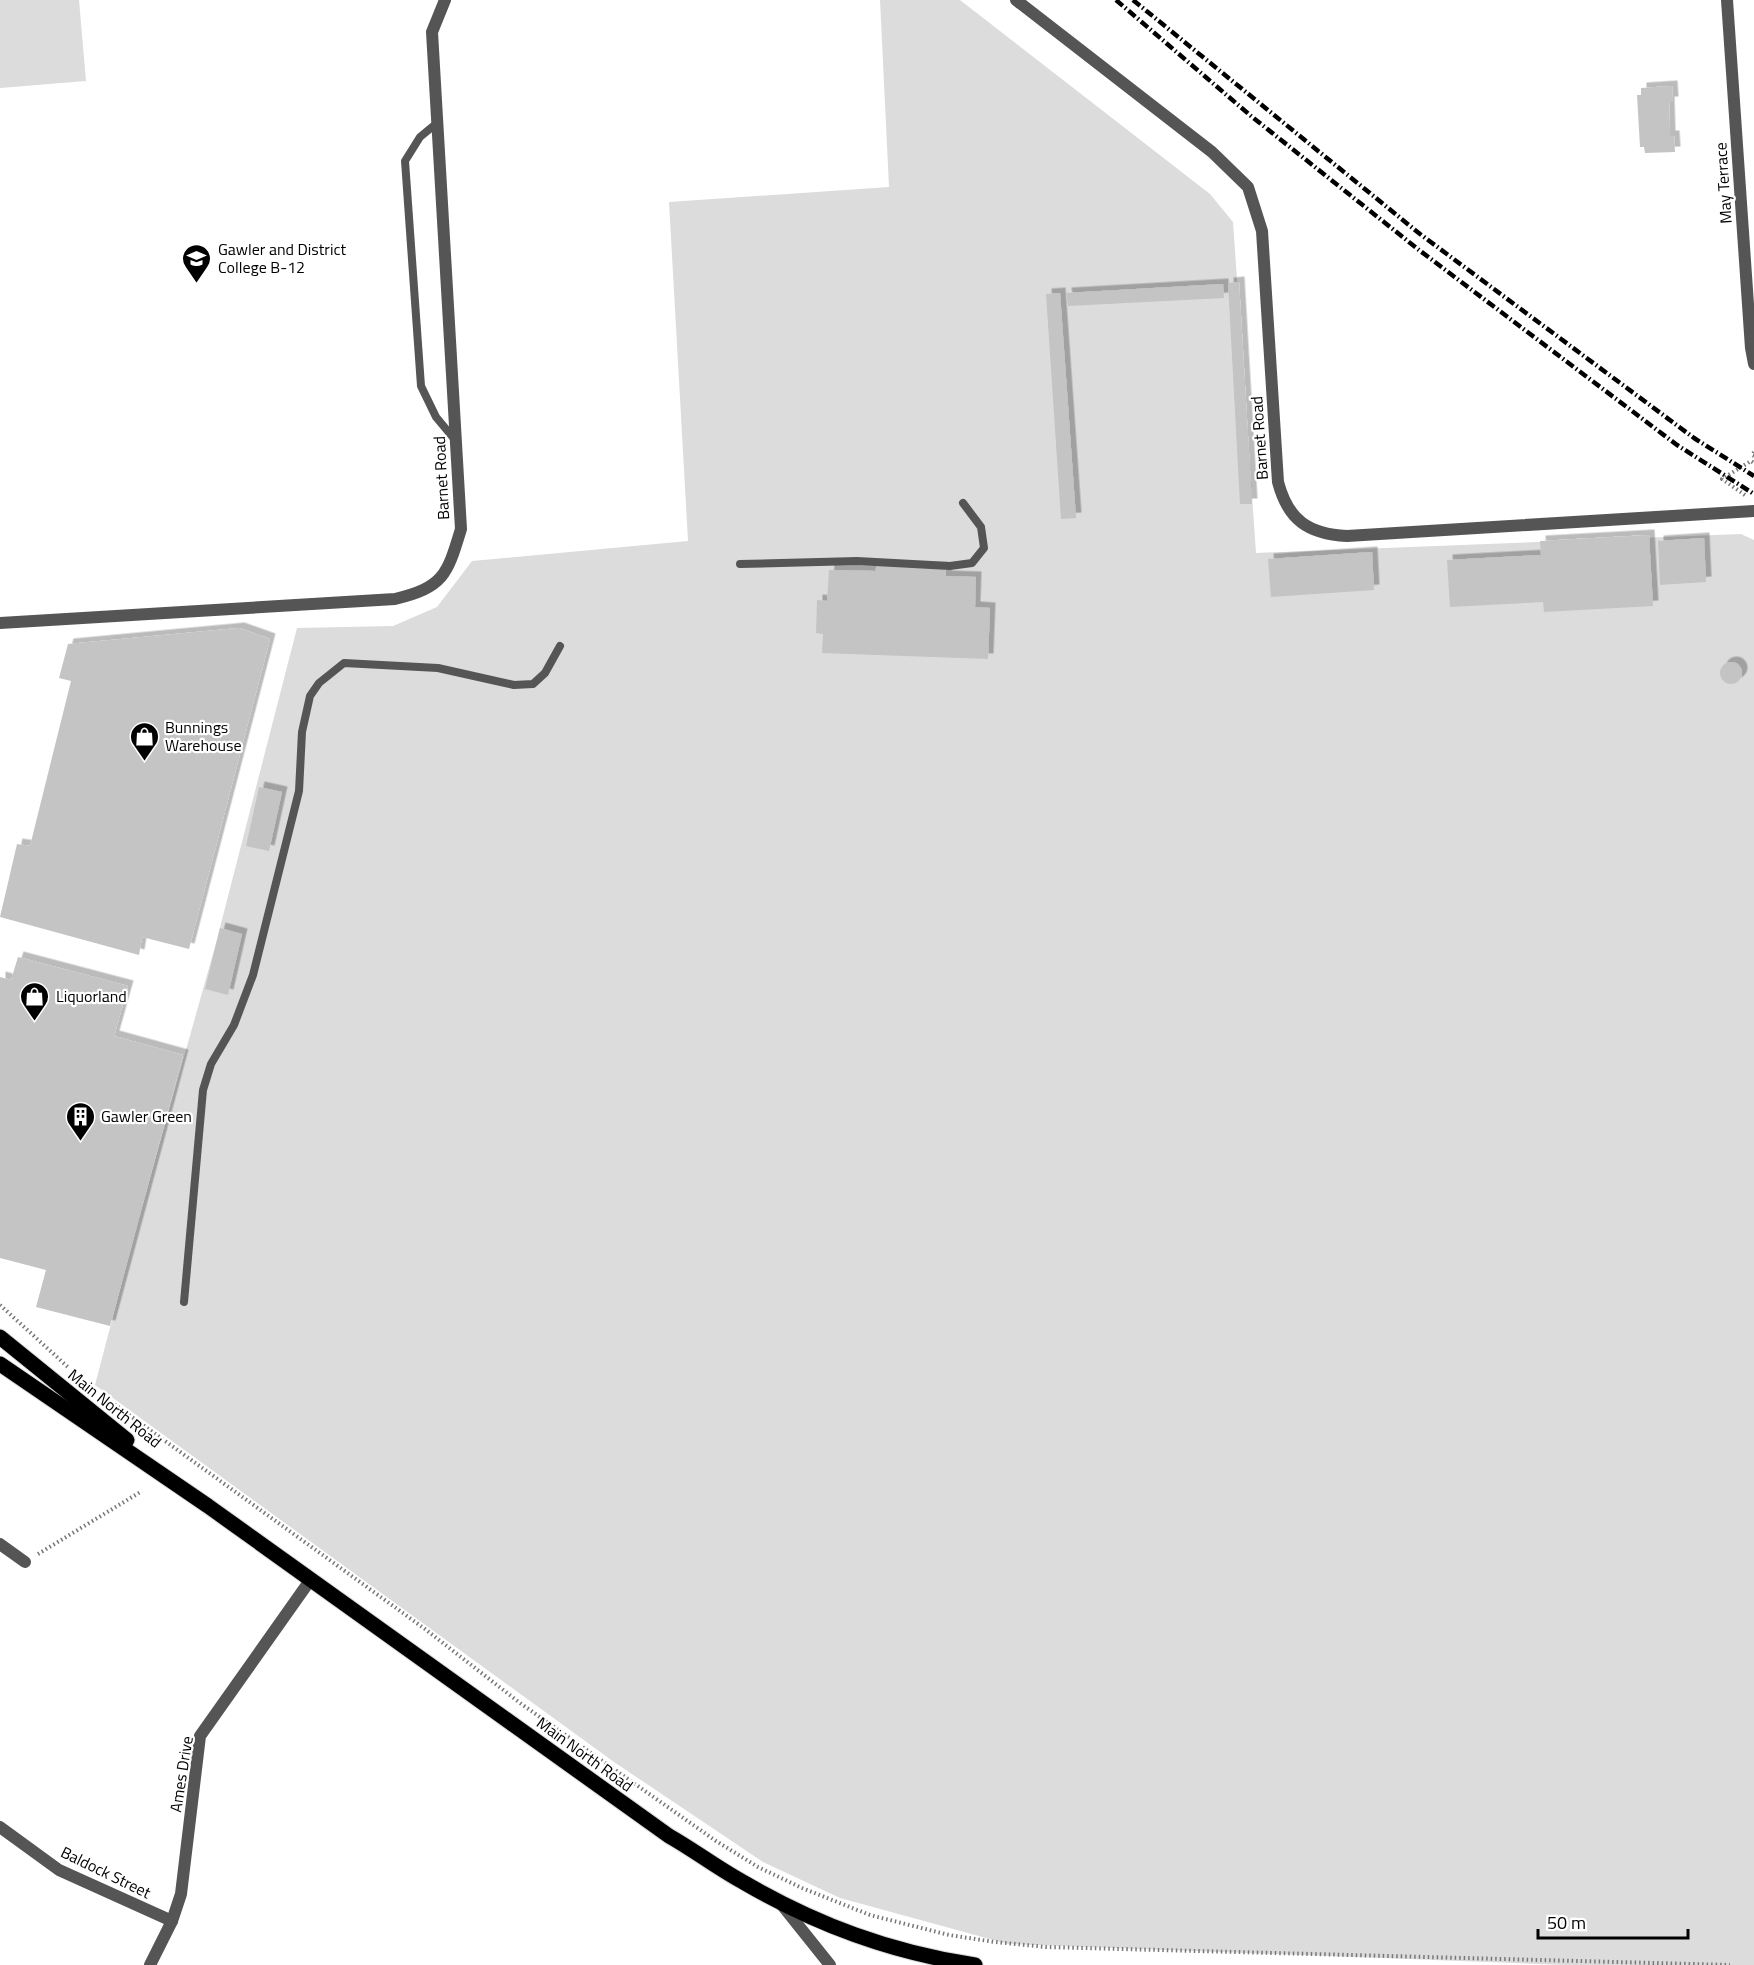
<svg xmlns="http://www.w3.org/2000/svg" width="1754" height="1965" font-family="'Titillium Web',sans-serif">
	<defs>
		<filter id="shadow"><feDropShadow dx="5.5" dy="-5.5" stdDeviation="0" flood-color="#0004"/></filter>
	</defs>
	<rect width="100%" height="100%" fill="#fff"/>
	<g fill="#dcdcdc">
		<polygon points="0,0 79,0 86,81 0,88"/>
		<polygon points="880,0 960,0 1210,194 1233,222 1256,553 1741,534 1754,540 1754,1965 1566,1965 1008,1944 840,1898 763,1862 614,1762 95,1385 136,1228 216,943 297,628 393,626 437,607 472,561 688,541 669,202 889,187"/>
	</g>
	<g fill="#c4c4c4" filter="url(#shadow)">
		<polygon points="1672,86 1673,102 1669,102 1670,136 1674,136 1675,152 1645,153 1644,147 1640,147 1637,95 1641,95 1641,88"/>
		<polygon points="1239,282 1252,504 1240,504 1228,283"/>
		<polygon points="1223,284 1224,298 1068,306 1066,293"/>
		<polygon points="1060,293 1076,518 1061,519 1046,294"/>
		<polygon points="1649,535 1653,606 1544,612 1543,602 1450,607 1447,560 1541,555 1540,541"/>
		<polygon points="1704,538 1706,582 1660,585 1658,541"/>
		<polygon points="1372,552 1374,590 1271,597 1268,559"/>
		<polygon points="877,566 946,568 946,576 976,577 975,607 990,608 988,659 822,653 823,634 816,633 817,600 827,601 829,570 875,571"/>
		<polygon points="239,628 270,639 189,949 142,937 139,955 0,917 17,844 30,846 71,681 59,678 68,644"/>
		<circle cx="1731" cy="673" r="11"/>
		<polygon points="259,787 282,792 269,851 246,846"/>
		<polygon points="220,928 242,934 228,995 205,989"/>
		<polygon points="18,957 128,986 114,1036 183,1055 110,1326 36,1307 46,1270 0,1258 0,977 11,980"/>
	</g>
	<g fill="none" stroke-linecap="round" stroke-linejoin="round">
		<defs>
			<g id="primary">
				<polyline points="0,1337 127,1440"/>
				<path d="M0,1364L208,1506L669,1836C694,1850 717,1868 743,1882C817,1925 890,1952 975,1965"/>
			</g>
		</defs>
		<use href="#primary" stroke="#dbdbdb" stroke-width="17"/>
		<g stroke="#777" stroke-width="4" stroke-dasharray="1.5 3" stroke-linecap="butt">
			<polyline points="1754,452 1752,455 1754,456"/>
			<polyline points="1745,495 1722,479 1751,461 1754,463"/>
			<polyline points="0,1305 69,1368"/>
			<polyline points="107,1399 425,1629 520,1703 716,1841 758,1867 802,1888 870,1915 949,1935 995,1942 1046,1947 1730,1965"/>
			<polyline points="38,1554 142,1491"/>
		</g>
		<g stroke="#555" stroke-width="8">
			<polyline points="437,123 420,137 405,161 421,386 436,417 456,441"/>
			<polyline points="740,564 857,561 950,566 972,563 984,548 981,527 963,503"/>
			<polyline points="184,1302 203,1090 211,1064 234,1025 253,975 299,791 302,732 310,696 319,683 344,663 438,668 514,685 533,684 545,673 560,646"/>
		</g>
		<g stroke="#555" stroke-width="12">
			<polyline points="1727,0 1751,348 1754,364"/>
			<polyline points="0,1544 25,1562"/>
			<polyline points="0,1827 59,1870 172,1921"/>
			<polyline points="150,1965 172,1921 181,1894 200,1736 311,1579"/>
		</g>
		<g stroke="#555" stroke-width="12">
			<path d="M1016,0L1212,152L1248,187L1262,231L1278,482C1288,520 1308,534 1347,536L1754,511"/>
			<path d="M0,623L395,599C444,587 447,575 461,529L432,32L445,0"/>
			<polyline points="782,1905 830,1965"/>
		</g>
		<use href="#primary" stroke="#000" stroke-width="15"/>
		<g stroke="#000" stroke-width="4.5" stroke-dasharray="9 3 1.5 3" stroke-linecap="butt">
			<polyline points="1116,0 1251,116 1419,250 1677,445 1754,494"/>
			<polyline points="1133,0 1420,234 1694,438 1754,476"/>
		</g>
	</g>
	<defs>
		<symbol id="school-pin" viewBox="-11 -11 22 30"><path d="M0 17L-7.5 6A9.5 9.5 0 1 1 7.5 6Z" fill="#000" stroke="#fff"/><path d="M0-5L7-2L0 1L-7-2ZM-4 1L0 2.5L4 1V4Q0 6-4 4Z" fill="#fff"/></symbol>
		<symbol id="shop-pin" viewBox="-11 -11 22 30"><path d="M0 17L-7.5 6A9.5 9.5 0 1 1 7.5 6Z" fill="#000" stroke="#fff"/><path d="M-5-2.5h2.3a2.7 3.5 0 0 1 5.4 0H5L5.5 6h-11ZM-1.5-2.5h3a1.5 2.3 0 0 0-3 0Z" fill="#fff"/></symbol>
		<symbol id="building-pin" viewBox="-11 -11 22 30"><path d="M0 17L-7.5 6A9.5 9.5 0 1 1 7.5 6Z" fill="#000" stroke="#fff"/><path d="M-4-6H4V6H1V3H-1V6H-4ZM-2.5-4.3h1.7v1.8h-1.7ZM.8-4.3h1.7v1.8H.8ZM-2.5-1h1.7V.8h-1.7ZM.8-1h1.7V.8H.8Z" fill="#fff"/></symbol>
	</defs>
	<g fill-rule="evenodd">
		<use href="#school-pin" x="180" y="242" width="33" height="45"/>
		<use href="#shop-pin" x="128" y="720" width="33" height="45"/>
		<use href="#shop-pin" x="18" y="980" width="33" height="45"/>
		<use href="#building-pin" x="64" y="1100" width="33" height="45"/>
	</g>
	<g text-anchor="middle" stroke-width="4.5" stroke-linejoin="round" paint-order="stroke">
		<g font-size="16" fill="#000" stroke="#fff">
			<text transform="translate(1723 183) rotate(-94)" y="6">May Terrace</text>
			<text transform="translate(1259 438) rotate(-94)" y="6">Barnet Road</text>
			<text transform="translate(441 478) rotate(-93)" y="6">Barnet Road</text>
			<text transform="translate(115 1408) rotate(39)" y="6">Main North Road</text>
			<text transform="translate(585 1754) rotate(36)" y="6">Main North Road</text>
			<text transform="translate(181 1774) rotate(-81)" y="6">Ames Drive</text>
			<text transform="translate(106 1872) rotate(26)" y="6">Baldock Street</text>
		</g>
		<g font-size="16" fill="#000" stroke="#fff" text-anchor="start">
			<text x="218" y="255">Gawler and District<tspan x="218" dy="18">College B-12</tspan></text>
			<text x="165" y="733">Bunnings<tspan x="165" dy="18">Warehouse</tspan></text>
			<text x="56" y="1002">Liquorland</text>
			<text x="101" y="1122">Gawler Green</text>
		</g>
	</g>
	<path d="M1538 1929v9h150v-9" fill="none" stroke="#000000" stroke-width="3"/>
	<text x="1547" y="1929" font-size="18" fill="#000000" stroke="#ffffff" stroke-width="4.5" paint-order="stroke">50 m</text>
</svg>
